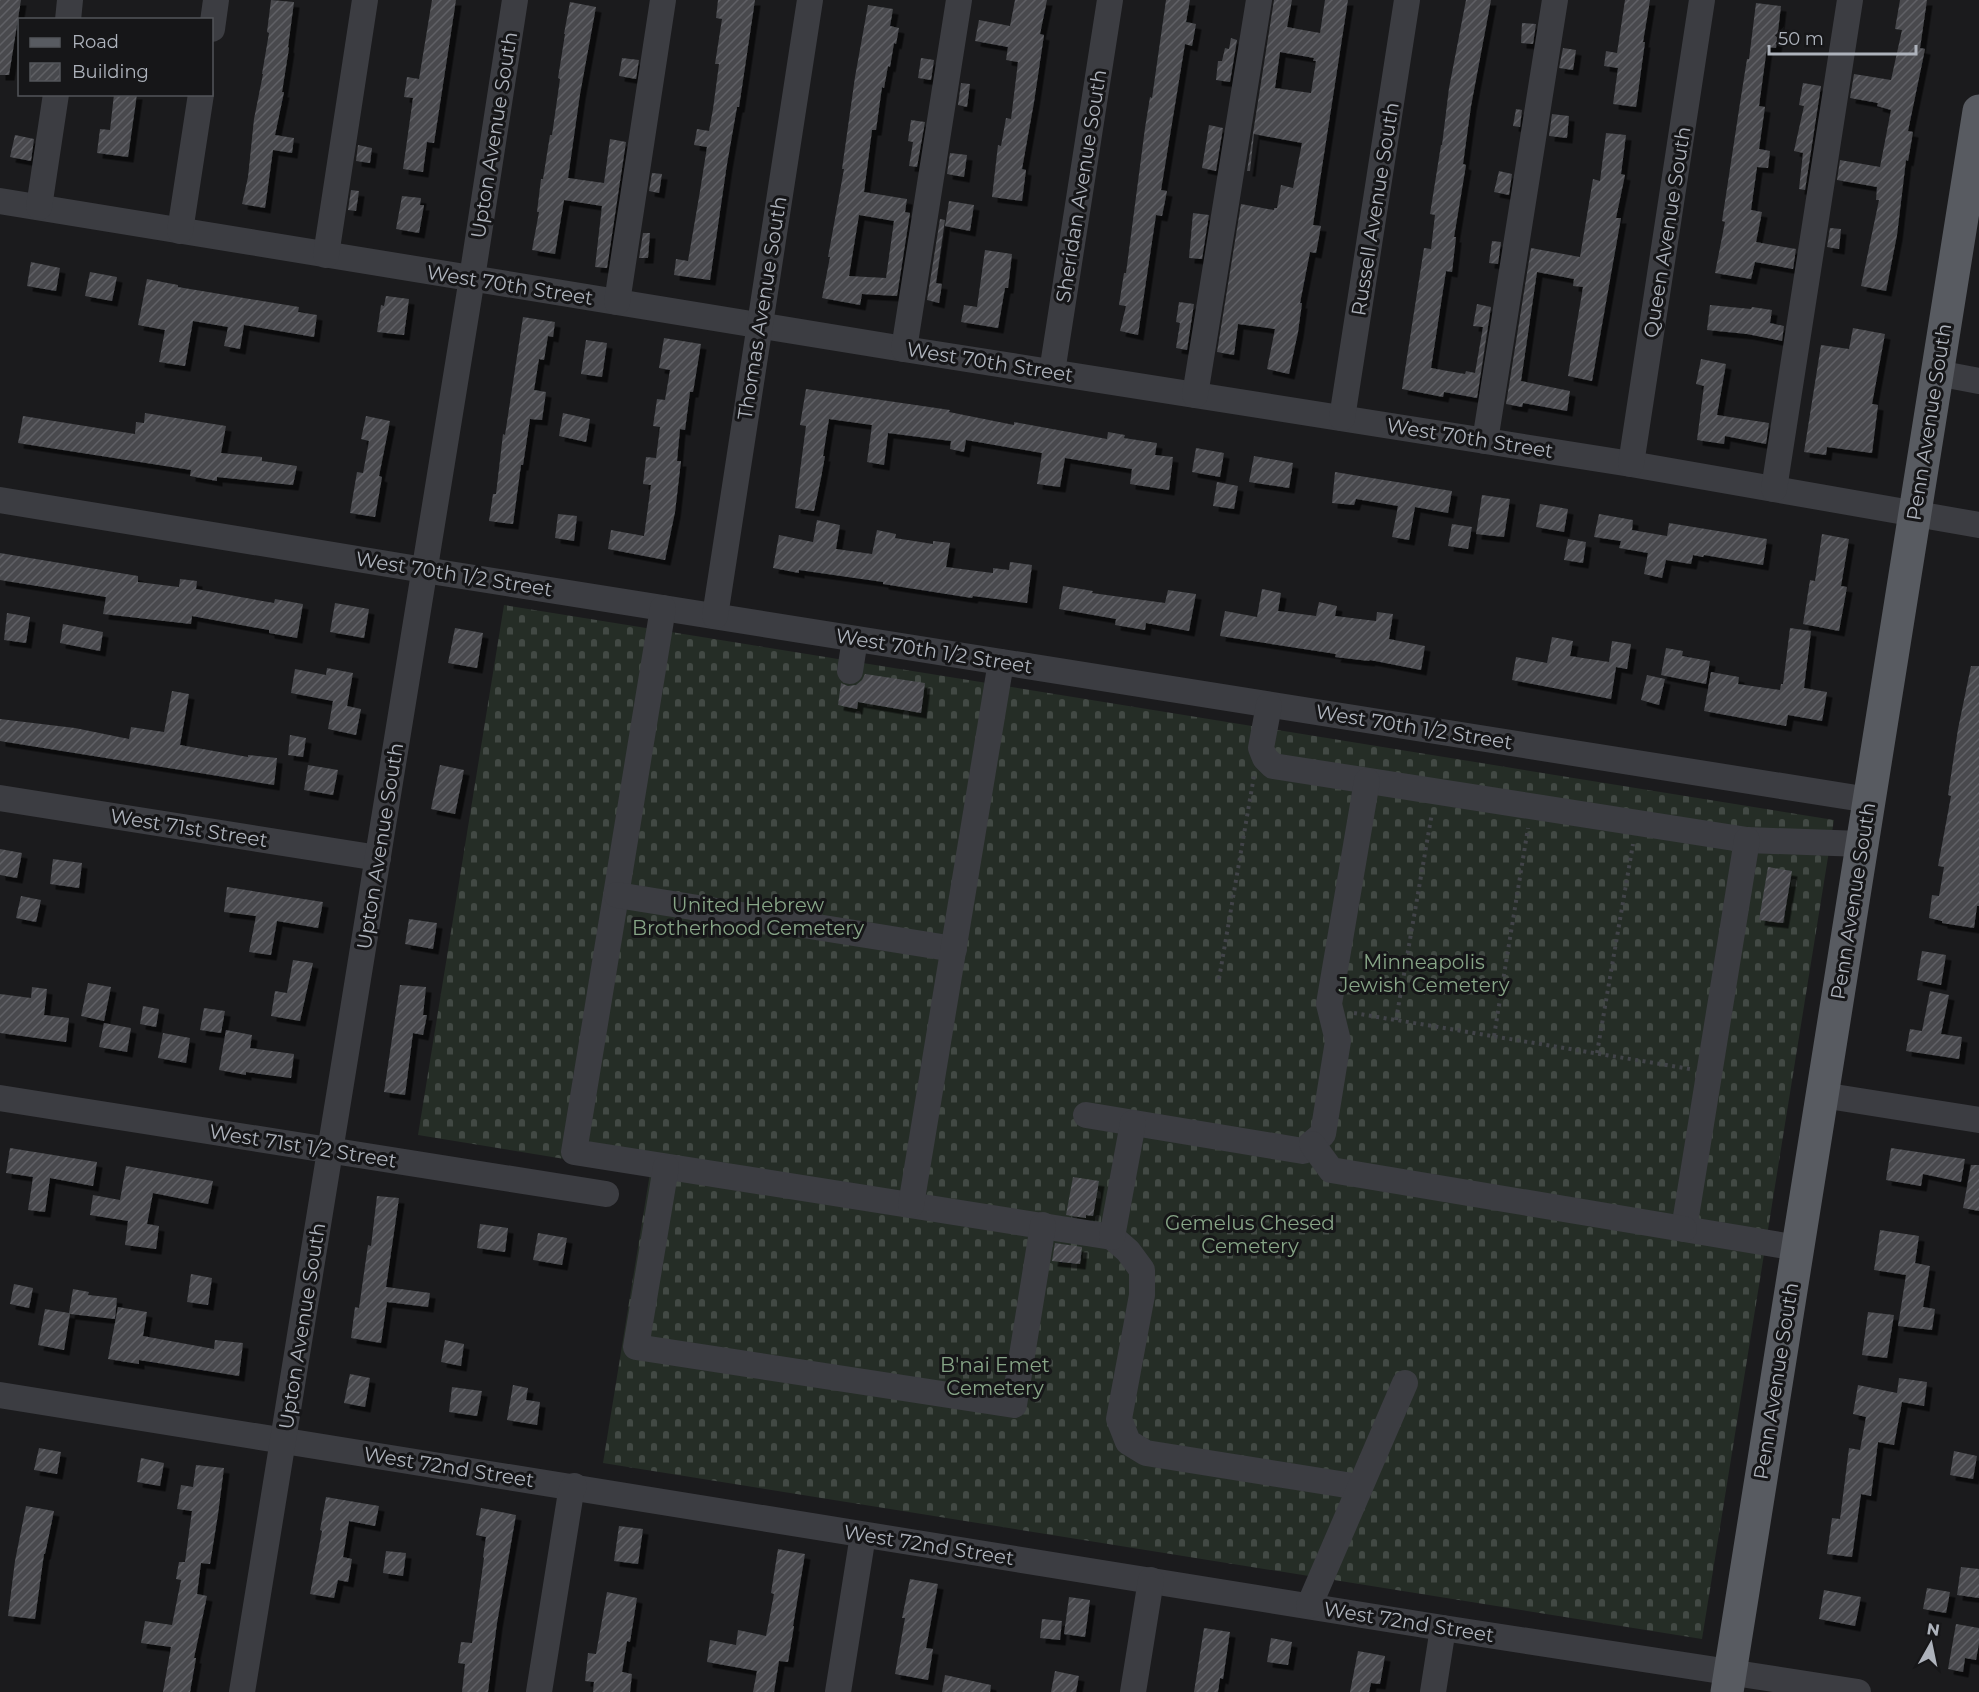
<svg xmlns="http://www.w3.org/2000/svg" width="1979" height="1692" font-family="Montserrat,sans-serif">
	<defs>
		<pattern id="cemetery-stones" width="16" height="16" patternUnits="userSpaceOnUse" patternTransform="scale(1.5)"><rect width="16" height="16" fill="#252d26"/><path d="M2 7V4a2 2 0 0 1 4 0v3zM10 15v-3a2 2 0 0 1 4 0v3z" fill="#424944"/></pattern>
		<pattern id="building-hatch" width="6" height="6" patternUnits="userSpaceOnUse" patternTransform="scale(1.5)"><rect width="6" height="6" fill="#48494d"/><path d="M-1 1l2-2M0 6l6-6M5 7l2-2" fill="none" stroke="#606165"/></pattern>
		<filter id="shadow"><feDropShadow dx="5.5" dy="5.5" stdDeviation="0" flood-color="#0009"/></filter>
	</defs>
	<rect width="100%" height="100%" fill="#1b1b1d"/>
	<polygon fill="url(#cemetery-stones)" points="504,605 1834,820 1702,1639 603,1463 650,1173 418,1135"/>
	<g fill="url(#building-hatch)" fill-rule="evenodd" filter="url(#shadow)">
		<polygon points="0,0 21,0 9,75 0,75"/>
		<polygon points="271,0 294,2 288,47 289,48 282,92 284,92 275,135 294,138 292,153 273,150 265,208 242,204 248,177 254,119 263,74 262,74 269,33 267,32"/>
		<polygon points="432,0 456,0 434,143 427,142 423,172 403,169 413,98 404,97 407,77 419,79"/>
		<polygon points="718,0 755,0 739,107 737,107 727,164 710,280 674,275 676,259 688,261 700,191 707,147 694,145 697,129 709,131 713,109 719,64 715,64 722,19 716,18"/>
		<polygon points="1015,0 1047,0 1040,34 1044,35 1034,102 1022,169 1026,170 1022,201 992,197 998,145 1001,146 1006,118 1011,119 1018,62 1006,60 1008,47 975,41 979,20 1010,26"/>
		<polygon points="1166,0 1190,0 1186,22 1196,24 1192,46 1185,44 1161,190 1167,191 1162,216 1156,215 1138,335 1120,331 1126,306 1119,305 1124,273 1126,273 1145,128 1150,97 1152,98"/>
		<path d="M1274,0H1292L1287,27L1320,33L1325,0H1348L1313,225L1321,226L1316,253L1310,252L1300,303H1302L1298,332L1289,374L1267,369L1275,329L1238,324L1234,355L1217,352L1241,204L1274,210V208H1277L1281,185L1293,188L1302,143L1254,134L1250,171H1247ZM1280,52L1314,58L1313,61H1316L1311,93L1275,88Z"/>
		<polygon points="1466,0 1491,0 1471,106 1463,164 1466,165 1454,237 1456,237 1452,272 1446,271 1431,368 1465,374 1466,371 1475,373 1483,327 1473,326 1477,304 1491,307 1477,398 1444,392 1443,397 1402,389 1424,248 1431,249 1435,215 1430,214 1441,145 1442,145 1449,88"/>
		<polygon points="1625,0 1650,0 1643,42 1645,42 1636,107 1613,104 1618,68 1604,66 1606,51 1617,53"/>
		<polygon points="1900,0 1927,0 1920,48 1925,49 1908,131 1913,132 1908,161 1906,160 1897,235 1886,291 1861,286 1879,200 1876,200 1877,187 1837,180 1840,160 1880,167 1891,110 1877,106 1878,103 1850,98 1854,74 1891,80 1902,30 1895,29"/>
		<polygon points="570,2 596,7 580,94 568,178 604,183 610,139 626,142 607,268 595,267 602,206 564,200 555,254 532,250 539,212 537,212 541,179 543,179 550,135 552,135 560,79 558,78 565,34 564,34"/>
		<polygon points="1756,3 1781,6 1776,48 1767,47 1759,106 1765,107 1759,149 1770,151 1768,168 1757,167 1751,210 1762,212 1756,242 1796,249 1793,269 1755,262 1751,279 1715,273 1725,222 1722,221 1740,103 1747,59 1749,59"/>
		<path d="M868,5L893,9L890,26L899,28L896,44L894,43L890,67L888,66L884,88L882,87L876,130H872L864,192L907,199L905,212L910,213L897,296L862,294L860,305L822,298L830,257H828L844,169H842L855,77ZM859,215L894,221L886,278L849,276Z"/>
		<polygon points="1522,23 1536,24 1533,44 1521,43"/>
		<polygon points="1231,38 1237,40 1230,82 1216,80 1218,61 1222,61 1225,48 1229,49"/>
		<polygon points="1563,48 1576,50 1573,70 1559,68"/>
		<polygon points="622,58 639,60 636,79 619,76"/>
		<polygon points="921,58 934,60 931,80 918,78"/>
		<polygon points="961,83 970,84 967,107 958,105"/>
		<polygon points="1803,83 1821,86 1805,190 1799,189 1803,153 1794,151 1804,106 1799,105"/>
		<polygon points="114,94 137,94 128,157 97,153 100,129 110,130"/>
		<polygon points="1516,109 1522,110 1520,127 1513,126"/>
		<polygon points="1552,114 1569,116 1567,138 1549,136"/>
		<polygon points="911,120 925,122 917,167 909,166 913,142 908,141"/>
		<polygon points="1209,125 1223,128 1216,171 1202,168"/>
		<polygon points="1606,133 1626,135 1621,174 1625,175 1616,218 1621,218 1592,381 1568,376 1583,287 1573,286 1574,279 1537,272 1521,381 1570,391 1567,411 1523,403 1522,407 1506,404 1531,248 1580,257 1593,179 1600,181"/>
		<polygon points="15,135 34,139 31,161 10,157"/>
		<polygon points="358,145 372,148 370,163 356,161"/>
		<polygon points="950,153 967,155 964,177 947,174"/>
		<polygon points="1499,171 1512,174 1509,195 1494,192"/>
		<polygon points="652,173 662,174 659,193 649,191"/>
		<polygon points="351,190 359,191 356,211 348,210"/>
		<polygon points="402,196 421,198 420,205 424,205 419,233 396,229"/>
		<polygon points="949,201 974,205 970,231 945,226"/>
		<polygon points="1193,213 1209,215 1202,259 1189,258"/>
		<polygon points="940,219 945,220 936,283 942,284 939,303 927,300"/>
		<polygon points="1830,228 1841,229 1839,249 1827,247"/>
		<polygon points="643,233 650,233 648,258 639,258"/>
		<polygon points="1492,241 1501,242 1498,264 1489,263"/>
		<polygon points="985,250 1012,254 1008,288 1005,288 998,328 961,322 964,305 977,307"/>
		<polygon points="31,262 60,268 56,291 27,286"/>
		<polygon points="90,272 117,277 112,301 85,296"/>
		<polygon points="147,279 178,285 178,287 299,307 298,312 317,315 314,337 244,325 240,349 224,346 228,327 193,321 185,366 159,362 165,330 138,325"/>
		<polygon points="386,296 409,299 404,335 377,332 381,305 384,306"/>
		<polygon points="1179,302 1194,304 1187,350 1176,348 1180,323 1176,322"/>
		<polygon points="1710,305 1751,309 1752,307 1772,310 1770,323 1784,326 1782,341 1747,334 1707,330"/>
		<polygon points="523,317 555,322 553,337 548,336 544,360 539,359 534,390 546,392 542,420 530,419 523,465 521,465 513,524 489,521 493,494 496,494 503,434 505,435"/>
		<polygon points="1853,328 1885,334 1872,404 1878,405 1872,453 1827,447 1826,455 1804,452 1821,345 1849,349"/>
		<polygon points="664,338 701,344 693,392 690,392 685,430 680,429 677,461 681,461 675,512 665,560 608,549 611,530 644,536 651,485 643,484 646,457 656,458 660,427 653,426 657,399 665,400 670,370 659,368"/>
		<polygon points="586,340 607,343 602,377 581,374"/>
		<polygon points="1701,359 1726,364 1717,415 1769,423 1766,444 1725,436 1724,444 1697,440 1704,386 1696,384"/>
		<polygon points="806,389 950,410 949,412 1014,425 1014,422 1107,439 1108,432 1125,435 1124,438 1157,443 1155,455 1173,457 1169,490 1130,484 1132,469 1065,458 1060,487 1037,484 1042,453 966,440 964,452 950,449 951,441 888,433 884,465 867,462 872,425 829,419 823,456 825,456 821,478 814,511 795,508 806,426 800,425"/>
		<polygon points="145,413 226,426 221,453 262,457 262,461 297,466 293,485 217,477 217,481 190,476 191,470 18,443 23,416 135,434 136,422 144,423"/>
		<polygon points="563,413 590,419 586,442 559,436"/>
		<polygon points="366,416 390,421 379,476 382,477 375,517 350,513 357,472 363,473 369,441 361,439"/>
		<polygon points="1196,448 1224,453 1220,477 1192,472"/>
		<polygon points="1254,456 1293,463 1289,488 1249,482"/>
		<polygon points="1335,472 1452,491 1448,513 1415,507 1409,540 1392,537 1398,506 1356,499 1354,505 1332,503"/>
		<polygon points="1217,482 1238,486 1234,509 1213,506"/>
		<polygon points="1482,495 1510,499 1504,537 1476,534"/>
		<polygon points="1540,504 1568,509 1564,532 1536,527"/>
		<polygon points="558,514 577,516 574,541 555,538"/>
		<polygon points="1599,514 1633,520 1632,530 1667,536 1669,523 1767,539 1763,565 1704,555 1703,557 1693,555 1691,564 1666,560 1662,578 1644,574 1648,553 1619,548 1621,541 1594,537"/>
		<polygon points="817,520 840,525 836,549 872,554 877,530 896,534 895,538 933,544 933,541 950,543 946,567 993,573 993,568 1009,570 1010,562 1032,565 1027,603 973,596 972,598 883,584 883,582 799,570 799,573 773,568 779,535 813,542"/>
		<polygon points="1452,524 1472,527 1468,549 1448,546"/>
		<polygon points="1822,534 1849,539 1841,586 1847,587 1839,631 1803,624 1810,580 1815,581"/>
		<polygon points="1568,539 1586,542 1583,563 1564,560"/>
		<polygon points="0,553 138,576 138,582 179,587 180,579 197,581 196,589 274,603 275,599 303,604 297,638 269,633 269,630 192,616 191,624 103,614 106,597 0,580"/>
		<polygon points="1063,586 1093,591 1092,593 1165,603 1168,590 1196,594 1189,631 1146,623 1145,630 1115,625 1116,619 1059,609"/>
		<polygon points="1262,589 1281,593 1278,611 1316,616 1319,602 1337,606 1335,616 1376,621 1377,612 1393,614 1389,639 1425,646 1421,670 1370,660 1369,661 1335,657 1336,654 1220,636 1225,611 1257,617"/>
		<polygon points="335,603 369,609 364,638 330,632"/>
		<polygon points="7,613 30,617 26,643 4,640"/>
		<polygon points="63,624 103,632 100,651 60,643"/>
		<polygon points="455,628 483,633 477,668 448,663"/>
		<polygon points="1790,628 1811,631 1804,688 1827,692 1822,721 1788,715 1786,726 1704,711 1711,672 1739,677 1738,684 1780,690 1781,684 1783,684"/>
		<polygon points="1552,637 1573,641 1570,656 1609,662 1612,641 1631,644 1627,669 1616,667 1611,699 1512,680 1516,657 1547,663"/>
		<polygon points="1666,648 1683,651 1682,656 1710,661 1706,684 1661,675"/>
		<polygon points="1971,666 1979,666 1979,906 1977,906 1974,928 1942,923 1942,921 1929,918 1932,895 1939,896 1944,867 1938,866 1951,796 1948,795 1958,729"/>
		<polygon points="327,668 353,673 347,706 361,709 356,735 328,729 333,701 291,693 295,669 326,675"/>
		<polygon points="865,674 925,683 921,713 858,702 857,709 838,705 841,683 848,686 856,685 862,680"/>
		<polygon points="1647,675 1665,679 1659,705 1641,700"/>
		<polygon points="172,691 189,694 180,745 248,757 248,755 277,758 274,785 0,741 0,719 75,728 129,739 131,727 164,732"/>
		<polygon points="290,735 306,738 303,757 288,755"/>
		<polygon points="308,765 338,770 333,795 304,790"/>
		<polygon points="440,765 464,770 455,814 431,809"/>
		<polygon points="0,849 22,853 17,878 0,875"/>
		<polygon points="53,859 82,863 79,888 50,884"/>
		<polygon points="1768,867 1792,871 1783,923 1759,920"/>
		<polygon points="227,887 323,902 318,928 277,921 271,955 249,952 256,916 224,912"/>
		<polygon points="21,896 41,900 36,922 16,918"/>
		<polygon points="409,919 437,923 433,949 405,944"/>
		<polygon points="1922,951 1946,955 1941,985 1917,980"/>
		<polygon points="293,960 313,963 300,1021 271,1016 275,991 287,993"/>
		<polygon points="88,983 111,987 104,1021 81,1016"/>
		<polygon points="400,985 426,987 423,1015 427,1015 423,1035 413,1033 405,1095 384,1092"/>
		<polygon points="32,987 47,989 44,1015 69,1018 66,1042 0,1033 0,994 31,998"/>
		<polygon points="1930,991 1949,995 1941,1034 1962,1037 1959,1059 1906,1051 1910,1029 1922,1031"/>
		<polygon points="143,1006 159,1009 156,1027 140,1024"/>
		<polygon points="204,1008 225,1011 221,1033 200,1030"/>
		<polygon points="104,1023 131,1028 127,1052 99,1047"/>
		<polygon points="226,1030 252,1035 250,1048 294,1054 291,1078 246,1072 246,1075 219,1070"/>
		<polygon points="163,1033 190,1038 186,1063 158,1058"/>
		<polygon points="10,1148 97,1162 93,1186 50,1178 45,1212 28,1210 33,1177 6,1173"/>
		<polygon points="1891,1148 1965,1159 1961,1182 1923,1174 1921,1186 1886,1180"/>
		<polygon points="1971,1165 1979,1165 1979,1211 1963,1208"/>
		<polygon points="126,1166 213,1181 208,1204 153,1193 147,1224 159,1226 156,1249 125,1245 128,1221 90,1215 93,1195 120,1200"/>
		<polygon points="1073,1177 1099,1181 1093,1216 1086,1215 1086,1218 1066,1215"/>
		<polygon points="377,1196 399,1198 386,1287 430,1293 428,1307 387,1302 381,1343 351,1338 355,1307 359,1308 368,1245 371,1246"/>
		<polygon points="480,1224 508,1228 505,1252 477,1248"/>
		<polygon points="1880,1230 1919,1236 1915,1263 1930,1266 1923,1307 1935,1309 1932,1330 1898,1326 1906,1275 1874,1270"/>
		<polygon points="538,1233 567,1238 562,1265 533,1260"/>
		<polygon points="1055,1243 1082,1247 1080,1264 1052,1261"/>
		<polygon points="191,1274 212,1278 208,1305 187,1302"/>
		<polygon points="14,1284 33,1288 29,1308 10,1304"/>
		<polygon points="73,1289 89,1292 88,1295 117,1298 115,1319 70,1314 64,1350 38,1345 45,1309 69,1313"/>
		<polygon points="118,1307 147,1312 143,1336 214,1349 215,1340 243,1343 239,1376 139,1360 139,1364 108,1359"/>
		<polygon points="1868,1312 1894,1315 1887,1358 1862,1355"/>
		<polygon points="445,1340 464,1344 461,1366 441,1362"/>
		<polygon points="350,1374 370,1378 365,1407 344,1403"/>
		<polygon points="1899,1378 1927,1382 1924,1406 1902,1402 1894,1445 1878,1442 1871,1496 1861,1494 1852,1557 1827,1554 1832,1518 1840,1519 1849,1448 1860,1450 1866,1417 1853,1414 1858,1385 1897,1393"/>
		<polygon points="513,1385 528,1388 526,1400 540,1402 537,1425 507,1420"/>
		<polygon points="452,1387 482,1391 477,1416 449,1412"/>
		<polygon points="39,1448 61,1452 57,1474 34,1470"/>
		<polygon points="1954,1451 1977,1456 1973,1479 1950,1475"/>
		<polygon points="141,1458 164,1463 160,1486 137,1482"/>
		<polygon points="196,1465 224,1468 218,1514 210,1564 201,1563 197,1594 207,1596 194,1658 196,1658 190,1692 163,1692 171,1647 141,1643 145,1621 172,1625 181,1580 176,1579 179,1562 185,1562 192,1511 177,1509 181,1485 193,1487"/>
		<polygon points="326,1497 379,1506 375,1526 349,1521 343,1557 352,1559 348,1582 338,1580 334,1598 310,1594 322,1531 320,1530"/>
		<polygon points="26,1506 54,1511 45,1554 44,1554 35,1619 8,1616 15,1561"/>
		<polygon points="481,1508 516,1515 497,1623 488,1692 462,1692 465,1664 458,1663 461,1642 472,1643 484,1558 483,1557 486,1537 476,1535"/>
		<polygon points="619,1526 643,1529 638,1564 614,1561"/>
		<polygon points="778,1549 805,1554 793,1626 794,1626 788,1662 779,1661 774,1692 753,1692 757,1671 707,1662 710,1640 736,1645 738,1630 766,1636 774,1594 771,1593"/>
		<polygon points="386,1551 406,1553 403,1576 383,1573"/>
		<polygon points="1961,1567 1979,1569 1979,1598 1957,1595"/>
		<polygon points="910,1579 938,1584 926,1648 933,1649 928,1680 895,1674 905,1618 902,1618"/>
		<polygon points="1927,1588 1950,1592 1946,1613 1923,1609"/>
		<polygon points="1824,1590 1861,1597 1855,1626 1819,1619"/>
		<polygon points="607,1592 637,1598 630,1642 627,1641 622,1672 632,1674 630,1692 593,1692 594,1682 585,1681 588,1653 596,1654"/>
		<polygon points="1069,1597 1090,1600 1085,1637 1064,1634"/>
		<polygon points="1042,1619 1062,1621 1060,1640 1040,1638"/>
		<polygon points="1956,1624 1979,1628 1979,1643 1976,1660 1965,1658 1963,1672 1948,1669"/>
		<polygon points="1204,1628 1230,1632 1223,1679 1220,1678 1218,1692 1194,1692"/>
		<polygon points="1271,1638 1292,1642 1288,1665 1267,1662"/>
		<polygon points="1358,1651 1385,1656 1380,1684 1371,1683 1369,1692 1350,1692"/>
		<polygon points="1055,1671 1079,1676 1076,1692 1051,1692"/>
		<polygon points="945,1675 991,1685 990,1692 942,1692"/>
	</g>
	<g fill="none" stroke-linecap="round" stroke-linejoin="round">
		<g stroke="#424449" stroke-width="4" stroke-dasharray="3 4.5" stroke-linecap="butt">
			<polyline points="1219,979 1254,776"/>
			<polyline points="1354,1013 1690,1069"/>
			<polyline points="1396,1020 1432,813"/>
			<polyline points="1494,1036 1528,828"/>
			<polyline points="1597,1053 1633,844"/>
		</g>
		<g stroke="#3c3d42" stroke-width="26">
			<polyline points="68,20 70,0"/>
			<polyline points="212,29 216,0"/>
			<polyline points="0,201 904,349 1631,464 1979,525"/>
			<polyline points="39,207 56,94"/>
			<polyline points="180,231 201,94"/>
			<polyline points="326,255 365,0"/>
			<polyline points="617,302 663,0"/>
			<polyline points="904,349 959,0"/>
			<polyline points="1052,372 1110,0"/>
			<polyline points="1937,373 1979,381"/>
			<polyline points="1195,395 1259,0"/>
			<polyline points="1342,418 1407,0"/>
			<polyline points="1485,441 1555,0"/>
			<polyline points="1631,464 1702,0"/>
			<polyline points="1774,489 1850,0"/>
			<polyline points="0,500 424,570 1869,800"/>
			<polyline points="663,608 574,1152 1112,1237 1128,1251 1142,1270 1142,1295 1119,1419 1128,1442 1146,1453 1359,1487"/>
			<polyline points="715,616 810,0"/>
			<polyline points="850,671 855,639"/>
			<polyline points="1269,705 1261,748 1265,758 1273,766 1747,840 1862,844"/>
			<polyline points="0,798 378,858"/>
			<polyline points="1747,840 1684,1229 1798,1248"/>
			<polyline points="617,895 954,949"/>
			<polyline points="1822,1095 1979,1120"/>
			<polyline points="0,1098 606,1194"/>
			<polyline points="1086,1115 1303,1151 1323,1134 1338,1041 1329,1004 1367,781"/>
			<polyline points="1312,1144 1331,1170 1684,1229"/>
			<polyline points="666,1167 636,1347 1014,1405 1043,1225"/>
			<polyline points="911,1205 1001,662"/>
			<polyline points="1112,1237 1133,1123"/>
			<polyline points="0,1395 1443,1628 1858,1692"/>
			<polyline points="1309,1606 1405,1383"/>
			<polyline points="242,1692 472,278 515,0"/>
			<polyline points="539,1692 571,1492 574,1486"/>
			<polyline points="838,1692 863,1535"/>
			<polyline points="1133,1692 1151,1580"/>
			<polyline points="1433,1692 1443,1628"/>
		</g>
		<polyline stroke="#585b61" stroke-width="33" points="1727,1692 1979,111"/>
	</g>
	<g text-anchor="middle" stroke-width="6" stroke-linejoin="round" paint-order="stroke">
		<g font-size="20" fill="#aeb3bc" stroke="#161618">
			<text transform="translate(494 135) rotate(-81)" y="7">Upton Avenue South</text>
			<text transform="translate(1081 186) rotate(-81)" y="7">Sheridan Avenue South</text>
			<text transform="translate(1375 209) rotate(-81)" y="7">Russell Avenue South</text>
			<text transform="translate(1667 232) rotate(-81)" y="7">Queen Avenue South</text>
			<text transform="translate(510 285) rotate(9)" y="7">West 70th Street</text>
			<text transform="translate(762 308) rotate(-81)" y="7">Thomas Avenue South</text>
			<text transform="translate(990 362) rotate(9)" y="7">West 70th Street</text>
			<text transform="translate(1929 422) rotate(-81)" y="7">Penn Avenue South</text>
			<text transform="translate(1470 438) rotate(9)" y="7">West 70th Street</text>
			<text transform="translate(454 574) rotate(9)" y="7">West 70th 1/2 Street</text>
			<text transform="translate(934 651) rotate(9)" y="7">West 70th 1/2 Street</text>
			<text transform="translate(1414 727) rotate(9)" y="7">West 70th 1/2 Street</text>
			<text transform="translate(189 828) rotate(9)" y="7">West 71st Street</text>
			<text transform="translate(380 846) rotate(-81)" y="7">Upton Avenue South</text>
			<text transform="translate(1853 901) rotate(-81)" y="7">Penn Avenue South</text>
			<text transform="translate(303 1146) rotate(9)" y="7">West 71st 1/2 Street</text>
			<text transform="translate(302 1326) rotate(-81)" y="7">Upton Avenue South</text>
			<text transform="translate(1776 1381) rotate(-81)" y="7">Penn Avenue South</text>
			<text transform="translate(449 1467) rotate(9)" y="7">West 72nd Street</text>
			<text transform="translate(929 1545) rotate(9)" y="7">West 72nd Street</text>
			<text transform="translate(1409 1622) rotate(9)" y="7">West 72nd Street</text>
		</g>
		<g font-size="20" fill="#87a587" stroke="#161618">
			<text x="748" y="912">United Hebrew<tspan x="748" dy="23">Brotherhood Cemetery</tspan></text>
			<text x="1424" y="969">Minneapolis<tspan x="1424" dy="23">Jewish Cemetery</tspan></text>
			<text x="1250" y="1230">Gemelus Chesed<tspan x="1250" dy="23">Cemetery</tspan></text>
			<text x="995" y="1372">B'nai Emet<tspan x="995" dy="23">Cemetery</tspan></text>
		</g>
	</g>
	<rect x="18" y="18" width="195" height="78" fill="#161618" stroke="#53555a" stroke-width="1.5"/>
	<rect x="30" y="38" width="30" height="9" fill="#585b61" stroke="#53555a" stroke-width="1.5"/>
	<text x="72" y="48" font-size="18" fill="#aeb3bc">Road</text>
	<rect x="30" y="63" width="30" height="18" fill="url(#building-hatch)" stroke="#53555a" stroke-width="1.5"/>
	<text x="72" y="78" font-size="18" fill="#aeb3bc">Building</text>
	<g transform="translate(1931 1644) rotate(9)" stroke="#161618" stroke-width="4.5" paint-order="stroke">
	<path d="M0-4.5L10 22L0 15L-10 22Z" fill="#aeb3bc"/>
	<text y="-9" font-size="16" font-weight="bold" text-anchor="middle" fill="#aeb3bc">N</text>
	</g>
	<path d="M1769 45v9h147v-9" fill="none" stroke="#aeb3bc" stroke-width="3"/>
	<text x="1778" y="45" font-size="18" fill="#aeb3bc" stroke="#161618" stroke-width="4.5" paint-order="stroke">50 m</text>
</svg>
